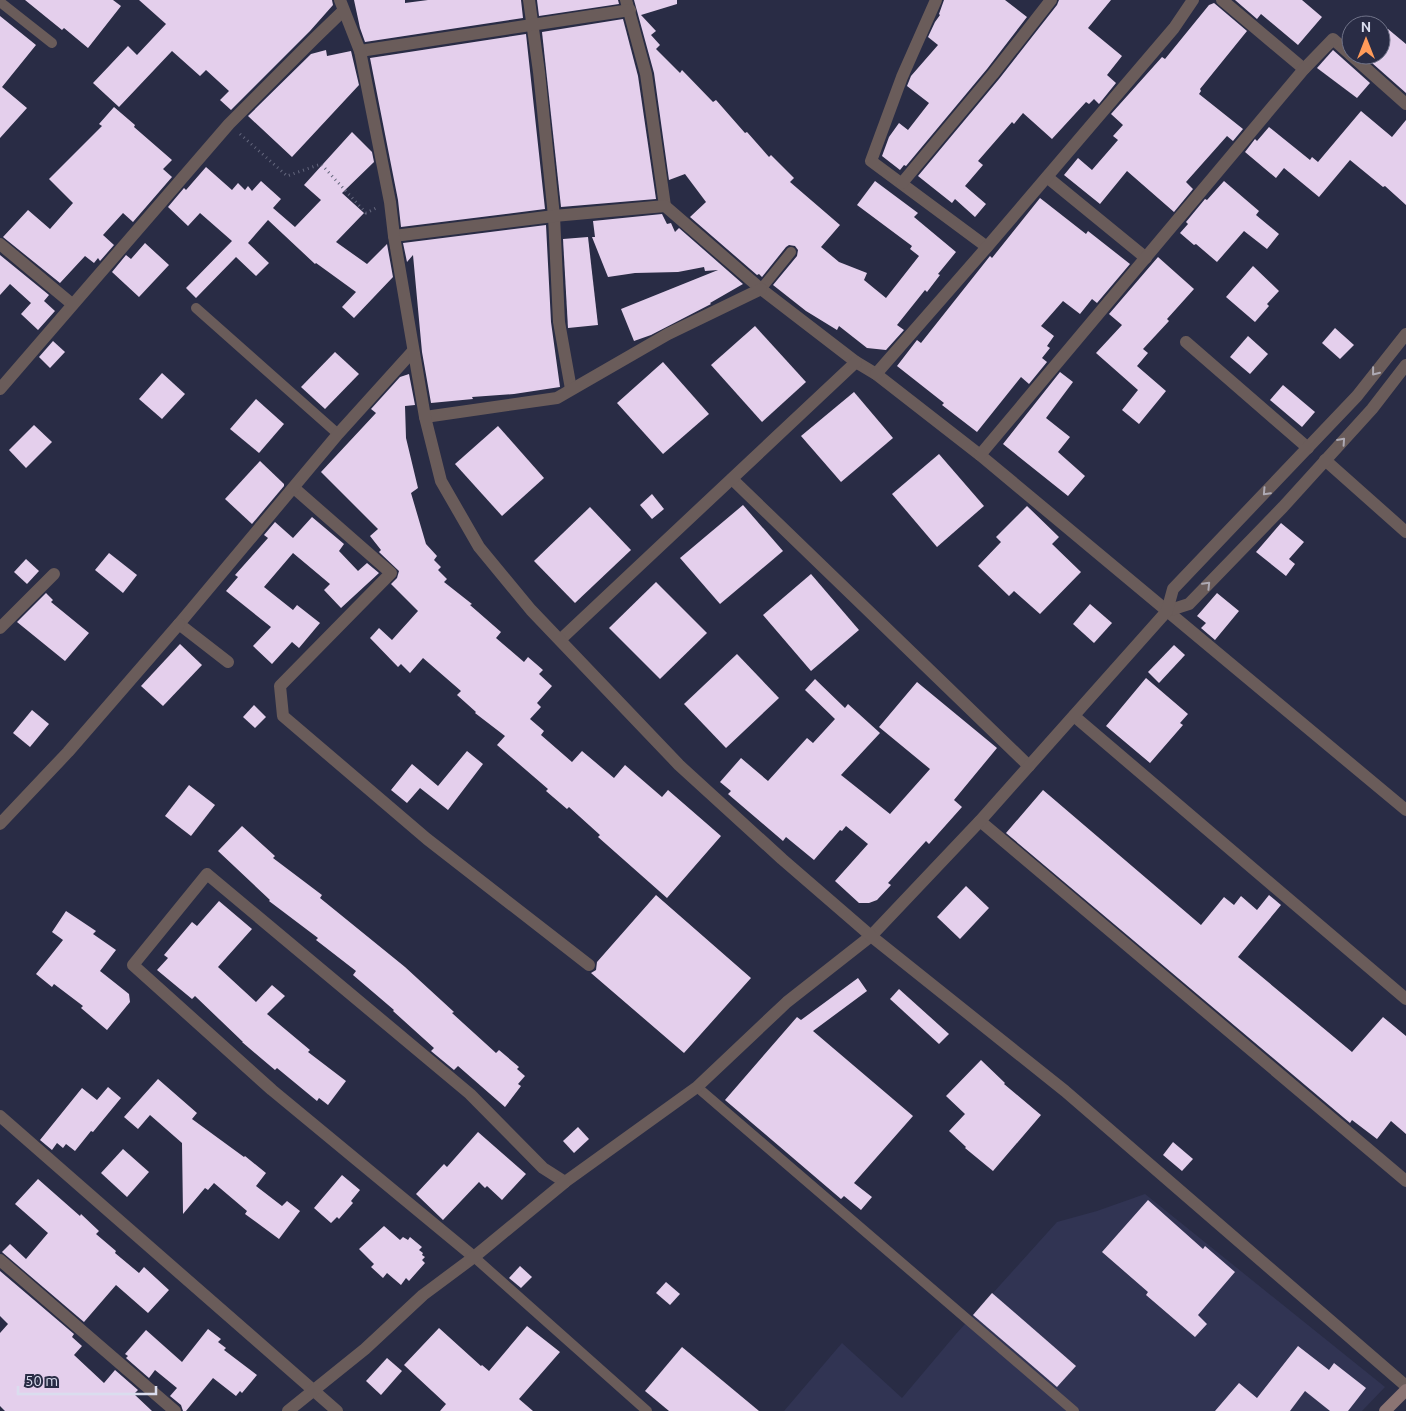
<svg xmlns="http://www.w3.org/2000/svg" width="1406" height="1411" font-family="Ubuntu,sans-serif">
	<rect width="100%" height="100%" fill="#292c45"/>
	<polygon fill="#313453" points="1145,1194 1385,1387 1362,1411 784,1411 842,1343 902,1398 956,1334 1057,1222 1097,1211"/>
	<g fill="#e4cfec">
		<polygon points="25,0 113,0 121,6 88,48 64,28 62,30"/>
		<polygon points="139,0 332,0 333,5 310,31 231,110 220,100 229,91 206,70 200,76 172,51 119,107 93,83 128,46 137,55 166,24"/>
		<polygon points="354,0 405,0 405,3 428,0 521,0 523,18 365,42 360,28"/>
		<polygon points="537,0 618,0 619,4 539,16"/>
		<polygon points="634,0 677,0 677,4 641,15 656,31 651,35 660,45 656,49 680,73 682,70 713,102 716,100 745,133 747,132 769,157 771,155 794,178 790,182 840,225 821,247 839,262 867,273 864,280 886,298 919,256 910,249 912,246 857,205 875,181 918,213 914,217 956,252 938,274 940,275 927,292 925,290 897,325 904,330 886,350 867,348 839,326 837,330 806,311 773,285 797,256 798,250 795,246 789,245 786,247 762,277 759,274 757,275 690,217 706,202 685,174 669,180 654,73"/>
		<polygon points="944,0 1005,0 1027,17 987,69 906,166 904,165 900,170 882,156 889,137 899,123 908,130 929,103 907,86 911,76 938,45 928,37 935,22 940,15 939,14"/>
		<polygon points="1059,0 1111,0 1088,28 1122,56 1107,75 1116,83 1099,104 1094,99 1089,104 1086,102 1052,139 1023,113 1014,124 1012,122 978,161 983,165 965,186 986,204 975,217 955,199 952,203 918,176 999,79 1057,5"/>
		<polygon points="1235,0 1302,0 1322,17 1298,45 1261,14 1257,19"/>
		<polygon points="1214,3 1247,31 1200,89 1201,91 1199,94 1243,129 1233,141 1227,136 1186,182 1193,189 1174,212 1127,171 1100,204 1064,175 1078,158 1092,170 1118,140 1113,136 1123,125 1111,114 1162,57 1165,59 1209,5"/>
		<polygon points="0,16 36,45 2,87 27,108 0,138"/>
		<polygon points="623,19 638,76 656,199 561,207 542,32"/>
		<polygon points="1388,29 1406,44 1406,93 1363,55 1381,55 1381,38"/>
		<polygon points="526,34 545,209 401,227 398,200 370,58"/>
		<polygon points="326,50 327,56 351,51 359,85 292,157 248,116 311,54"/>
		<polygon points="1333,50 1370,83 1357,98 1317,68"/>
		<polygon points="114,107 135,125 134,127 172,160 163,169 172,177 133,222 123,213 103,235 114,245 100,261 98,258 94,263 85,256 60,283 3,237 28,210 50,229 73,203 49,179 102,126 99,124"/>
		<polygon points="1361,111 1392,137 1406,120 1406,205 1385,186 1383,187 1350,160 1319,197 1284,168 1276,178 1245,152 1255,139 1257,141 1269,127 1310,160 1312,157 1318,162"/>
		<polygon points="352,132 372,152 374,162 342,193 364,213 336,242 367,264 387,244 393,277 354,318 342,307 356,292 316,263 315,264 268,220 248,243 269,263 256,276 236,257 196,298 186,288 232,241 200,213 188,226 168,207 184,188 186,190 206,167 232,190 238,183 245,190 248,186 252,191 261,181 281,199 273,208 295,227 321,200 304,185"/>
		<polygon points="1224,181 1259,211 1256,215 1279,234 1267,249 1244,231 1217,262 1196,244 1194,245 1180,233 1188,224 1186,222 1205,199 1207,200"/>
		<polygon points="1040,198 1086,234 1088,231 1130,264 1097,303 1092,299 1080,314 1063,301 1041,326 1054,336 1047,346 1050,348 1042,358 1047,362 1029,384 1021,377 977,432 942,405 944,403 897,366 917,340 921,343 990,256 992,258"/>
		<polygon points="662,214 667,224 671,223 675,232 679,228 743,284 710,303 711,304 651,335 634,341 621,309 718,270 705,271 704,267 678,272 635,273 608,277 592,237 595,237 593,221"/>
		<polygon points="546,225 551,322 560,387 514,394 472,397 473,399 431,403 422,352 413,255 407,262 403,243"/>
		<polygon points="588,237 598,325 568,328 563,239"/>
		<polygon points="145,243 169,265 139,297 112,272 126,255 131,259"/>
		<polygon points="0,255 49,295 44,301 55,311 38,330 21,314 31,303 10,284 0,295"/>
		<polygon points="1158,257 1194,289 1167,319 1169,321 1143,349 1148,353 1137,366 1166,391 1139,424 1122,410 1138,390 1096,353 1122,325 1109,314"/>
		<polygon points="1253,266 1279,291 1267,304 1269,306 1255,322 1226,297"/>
		<polygon points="755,326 806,382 762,422 711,365"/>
		<polygon points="1335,328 1354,345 1340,359 1322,343"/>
		<polygon points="1248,336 1268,354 1250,374 1230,357"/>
		<polygon points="53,341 65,352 50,368 39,357"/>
		<polygon points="335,352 359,374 325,409 301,387"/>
		<polygon points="663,362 709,414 663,454 617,403"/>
		<polygon points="1060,372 1073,382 1046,418 1070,437 1058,452 1085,476 1068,496 1003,444"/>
		<polygon points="162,373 185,394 162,419 139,399"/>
		<polygon points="409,374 415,405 405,406 406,438 418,488 411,493 426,544 437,556 434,560 441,567 438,570 447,579 444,582 472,604 470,605 501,632 496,638 524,662 528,657 543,670 539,674 552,686 537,703 541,707 530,719 544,731 541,735 572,762 582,751 614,778 625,765 662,797 668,790 721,836 667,898 598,837 600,835 569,807 567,809 546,791 548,789 497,745 505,736 475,713 476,712 457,695 461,691 423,658 410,673 401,664 398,667 370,638 379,628 392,640 418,611 391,584 397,578 399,571 379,552 381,550 370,536 378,529 321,472 376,413 371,409 400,377"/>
		<polygon points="1283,385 1315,412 1302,427 1270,400"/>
		<polygon points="854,392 893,438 841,482 801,436"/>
		<polygon points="256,399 284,424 259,453 230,429"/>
		<polygon points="34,425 52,442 26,468 9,450"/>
		<polygon points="498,426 544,478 502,516 455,464"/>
		<polygon points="939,454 984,506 937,547 892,494"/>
		<polygon points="260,461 284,484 284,486 252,524 225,499"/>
		<polygon points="652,494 664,509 652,519 640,505"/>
		<polygon points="743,505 783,551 720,604 680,558"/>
		<polygon points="1027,506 1059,537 1052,544 1081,572 1040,614 1014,591 1009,596 978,566 1001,542 996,537"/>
		<polygon points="590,507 631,550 575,603 534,561"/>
		<polygon points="312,517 344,544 339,551 358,571 367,563 379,573 341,608 324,590 330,584 293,553 264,587 293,610 297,605 320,623 299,648 292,642 272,664 253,646 271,627 226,591 238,577 235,575 268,538 264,535 275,522 293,538"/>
		<polygon points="1281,523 1304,542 1289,559 1295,564 1286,576 1256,552"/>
		<polygon points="109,553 137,575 123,593 95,570"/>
		<polygon points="26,559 39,571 27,584 14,572"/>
		<polygon points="811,574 859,630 811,671 763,615"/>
		<polygon points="656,582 707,633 660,679 609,628"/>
		<polygon points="46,593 53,600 51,602 89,633 65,661 17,622"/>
		<polygon points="1217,593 1239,611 1215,640 1201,628 1206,623 1197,616"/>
		<polygon points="1090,604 1112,623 1094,643 1073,624"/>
		<polygon points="180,644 202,665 163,706 141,686"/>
		<polygon points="1174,645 1185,655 1159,683 1148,672"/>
		<polygon points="737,654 779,698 726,748 684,704"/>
		<polygon points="1146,678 1188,714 1180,723 1183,725 1150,763 1106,726"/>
		<polygon points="815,679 845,708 848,704 880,733 841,775 890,814 930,769 879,727 917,682 997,748 954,800 962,807 929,844 926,841 888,883 891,885 877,900 869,903 859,903 835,881 868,844 846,826 842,831 840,830 814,860 786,837 783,841 728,794 731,791 720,782 741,758 768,781 807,738 813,743 835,719 805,690"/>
		<polygon points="254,705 266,717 255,728 243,717"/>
		<polygon points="32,710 49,724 30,747 13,733"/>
		<polygon points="467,751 483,764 448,810 420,788 407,803 391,790 412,764 438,786"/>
		<polygon points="189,785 215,805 191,836 165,816"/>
		<polygon points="1043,790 1201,925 1224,897 1234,905 1241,896 1257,910 1269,895 1281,905 1238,957 1352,1052 1383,1017 1406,1036 1406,1134 1391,1121 1377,1139 1352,1120 1350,1123 1006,833"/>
		<polygon points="242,826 275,856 273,858 322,895 320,898 405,967 454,1012 452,1013 496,1053 499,1050 519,1067 517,1069 525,1076 518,1084 521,1086 505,1107 458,1066 454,1070 431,1051 434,1048 393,1011 394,1010 353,975 356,971 316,940 318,938 269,901 270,900 218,851"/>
		<polygon points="966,886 989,908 960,939 937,917"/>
		<polygon points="656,895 751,978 684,1053 591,973 596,970 597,962"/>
		<polygon points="219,901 252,929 218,967 256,1002 272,985 285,996 267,1014 310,1050 308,1052 346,1081 328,1105 319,1098 317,1101 277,1068 275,1070 242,1042 243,1042 195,996 192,999 157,970 168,958 164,955 192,922 197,926"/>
		<polygon points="66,911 96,931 93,934 116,950 100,971 129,994 130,1002 107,1030 81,1008 83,1006 54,984 52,987 36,974 63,940 52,932"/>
		<polygon points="858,978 867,991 813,1031 913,1116 854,1183 872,1197 861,1210 844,1196 841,1199 725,1100 797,1017 801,1020"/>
		<polygon points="899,989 949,1034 939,1044 890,999"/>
		<polygon points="981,1060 1005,1083 1004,1084 1041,1115 993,1171 965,1148 966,1147 949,1131 965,1114 946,1096"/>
		<polygon points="158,1079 197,1113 192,1119 244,1157 245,1156 266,1173 256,1186 282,1206 287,1201 300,1211 279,1239 245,1214 247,1211 214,1183 208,1190 205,1188 183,1214 182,1143 150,1115 138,1129 124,1117"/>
		<polygon points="108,1087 121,1098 93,1132 91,1131 75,1151 66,1144 63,1148 57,1143 52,1150 40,1140 82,1088 97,1100"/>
		<polygon points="578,1127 589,1139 574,1153 563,1141"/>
		<polygon points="478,1132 526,1174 502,1200 487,1186 485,1188 479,1182 443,1220 416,1194 444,1164 447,1167"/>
		<polygon points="1173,1142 1193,1159 1182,1171 1163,1155"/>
		<polygon points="123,1149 149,1172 127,1197 101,1173"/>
		<polygon points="342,1175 360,1190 351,1201 353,1203 339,1219 337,1217 331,1223 314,1208"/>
		<polygon points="38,1179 80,1216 81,1214 99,1231 96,1234 116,1251 115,1253 139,1273 144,1267 169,1290 148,1313 116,1285 84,1322 2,1252 10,1244 26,1259 48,1233 15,1204"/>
		<polygon points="1148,1200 1203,1249 1205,1246 1235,1272 1198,1315 1207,1324 1195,1337 1146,1295 1148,1292 1102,1252"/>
		<polygon points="384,1226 400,1240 403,1237 408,1240 410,1237 422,1247 419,1250 423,1253 422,1255 425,1257 422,1260 425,1263 409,1281 406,1278 401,1285 387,1273 383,1278 371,1267 374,1264 359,1249"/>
		<polygon points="520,1266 532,1277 521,1288 509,1278"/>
		<polygon points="0,1271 74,1334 72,1337 82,1346 74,1355 104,1383 115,1370 138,1390 134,1394 152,1411 5,1411 0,1406 0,1333 8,1324 0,1316"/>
		<polygon points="666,1282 680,1294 670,1305 656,1293"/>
		<polygon points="992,1293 1076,1366 1057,1387 973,1315"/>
		<polygon points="527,1326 560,1352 519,1399 533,1411 440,1411 446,1404 404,1365 439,1328 481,1366 482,1365 489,1371"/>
		<polygon points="208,1329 221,1339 218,1342 226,1348 224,1350 257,1375 242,1393 240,1391 236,1396 213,1378 186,1411 183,1411 181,1405 170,1396 177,1388 155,1370 149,1378 126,1358 128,1356 125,1354 146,1330 182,1362"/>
		<polygon points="1298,1346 1329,1370 1334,1363 1366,1388 1348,1411 1330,1411 1305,1391 1290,1411 1215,1411 1239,1383 1257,1398"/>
		<polygon points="682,1347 759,1411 669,1411 645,1391"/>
		<polygon points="387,1358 402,1371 381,1395 366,1381"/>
	</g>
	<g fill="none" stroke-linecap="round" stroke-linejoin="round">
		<polyline stroke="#64677d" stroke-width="3" stroke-dasharray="1 4" stroke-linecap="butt" points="240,134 287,176 321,164 366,213 376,208"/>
		<g stroke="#6a5c5a" stroke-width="10">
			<polyline points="0,2 52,43"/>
			<polyline points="761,289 791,252"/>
			<polyline points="196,308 338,434"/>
			<polyline points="697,1087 1074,1411"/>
			<polyline points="474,1257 647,1411"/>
		</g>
		<g stroke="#6a5c5a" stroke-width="12">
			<polyline points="529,0 539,72 554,216 559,322 571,389"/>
			<polyline points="626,0 646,74 665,206"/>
			<polyline points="936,0 902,77 871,161 987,247"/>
			<polyline points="1222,0 1304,69"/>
			<polyline points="360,51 630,10"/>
			<polyline points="1351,55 1406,104"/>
			<polyline points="1047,177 1146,258"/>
			<polyline points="902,183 993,74 1051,0"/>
			<polyline points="394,236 554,216 665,206 761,289 856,362 876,374 980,455 1406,810"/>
			<polyline points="0,244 72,304"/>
			<polyline points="1186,342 1308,448"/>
			<polyline points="876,374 987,247 1174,28 1193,0"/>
			<polyline points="0,389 229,124 315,38 343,11"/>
			<polyline points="425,417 557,398 668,334 761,289"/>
			<polyline points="980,455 1304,69 1333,39 1351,55"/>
			<polyline points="1325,460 1406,532"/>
			<polyline points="732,479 1029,766"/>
			<polyline points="294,488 391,573 280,686 283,716 427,839 589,965"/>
			<polyline points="1167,611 1189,604 1283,507 1372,409 1406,365"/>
			<polyline points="0,628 54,574"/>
			<polyline points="560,640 856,362"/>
			<polyline points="228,662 179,624 338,434 413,351"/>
			<polyline points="1074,716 1406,999"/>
			<polyline points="980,821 1406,1181"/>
			<polyline points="0,824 68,752 179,624"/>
			<polyline points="0,1116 337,1411"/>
			<polyline points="474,1257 272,1090 133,965 207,874 470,1094 543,1168 565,1182"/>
			<polyline points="0,1260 175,1411"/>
			<polyline points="288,1411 365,1349 423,1295 474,1257 565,1182 697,1087 787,1002 871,936 980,821 1167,611 1173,589 1357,396 1406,334"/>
		</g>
		<polyline stroke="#6a5c5a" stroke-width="12" points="340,0 360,51 390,202 394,236 425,417 441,481 479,547 531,610 679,765 782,859 871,936 1065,1091 1406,1386"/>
		<polyline stroke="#8b7473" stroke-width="12" points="1385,1411 1406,1390"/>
	</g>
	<defs><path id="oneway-chevron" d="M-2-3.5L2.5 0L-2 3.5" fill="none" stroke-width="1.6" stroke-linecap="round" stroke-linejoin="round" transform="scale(1.25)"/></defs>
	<g stroke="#ada9b3">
		<use href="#oneway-chevron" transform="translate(1375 372) rotate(129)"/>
		<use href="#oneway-chevron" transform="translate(1342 441) rotate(-48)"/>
		<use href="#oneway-chevron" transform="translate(1266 492) rotate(133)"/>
		<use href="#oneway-chevron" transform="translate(1207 585) rotate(-46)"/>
	</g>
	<g transform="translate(1366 40)"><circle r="24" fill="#292c45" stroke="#707389"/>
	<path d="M0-4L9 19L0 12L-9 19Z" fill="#ff9b5a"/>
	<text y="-8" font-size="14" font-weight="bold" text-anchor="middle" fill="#daddee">N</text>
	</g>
	<path d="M18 1386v8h138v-8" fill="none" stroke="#daddee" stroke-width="2.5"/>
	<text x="25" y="1386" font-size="15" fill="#daddee" stroke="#292c45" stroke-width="4" paint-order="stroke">50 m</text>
</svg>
